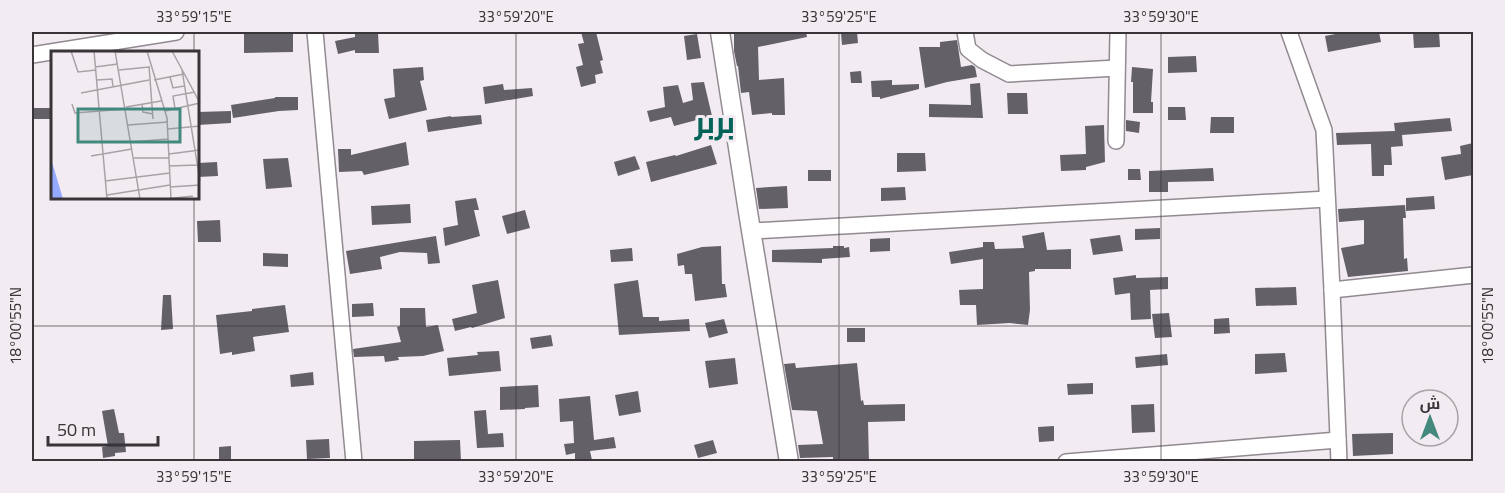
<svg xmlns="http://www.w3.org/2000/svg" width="1505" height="493" font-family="Georgia,Cairo,serif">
	<rect width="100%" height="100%" fill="#f3ebf2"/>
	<g fill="#636068">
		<polygon points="581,32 596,32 603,60 600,61 603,73 595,75 596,83 581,87 576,67 583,65 578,44 584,43"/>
		<polygon points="734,32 806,32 807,37 758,47 759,80 784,78 785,115 772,115 772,113 752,115 749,92 741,93 738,66 737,66 734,51"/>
		<polygon points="857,32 858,43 842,45 841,33"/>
		<polygon points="1346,32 1379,32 1381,42 1328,52 1325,36"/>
		<polygon points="1413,32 1439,32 1440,47 1414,48"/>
		<polygon points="293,33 293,52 244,53 244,34"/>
		<polygon points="355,33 378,33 379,53 355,53 355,50 338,54 335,41 355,37"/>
		<polygon points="697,34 701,58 687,60 684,36"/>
		<polygon points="957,40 961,67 972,65 975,67 977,77 947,82 925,88 919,47 940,47 940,42"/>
		<polygon points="1196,56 1197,72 1168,73 1168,57"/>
		<polygon points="423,67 424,80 420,81 427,110 389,119 384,99 395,97 393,69"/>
		<polygon points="1132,67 1153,69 1151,102 1153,102 1153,113 1133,113 1133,82 1131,82"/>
		<polygon points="861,71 862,83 851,83 850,72"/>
		<polygon points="892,80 892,85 919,84 919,89 880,99 880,97 872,97 871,81"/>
		<polygon points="704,82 712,116 674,126 671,117 650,122 647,111 665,107 663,87 678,85 683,103 693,100 691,83"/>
		<polygon points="980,83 983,118 929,117 929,104 971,105 970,84"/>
		<polygon points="503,84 504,90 532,88 533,96 485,104 483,87"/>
		<polygon points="1007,93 1027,93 1028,114 1008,114"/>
		<polygon points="275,97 298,97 298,110 279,111 233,118 231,105 275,98"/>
		<polygon points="1168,107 1185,107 1186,120 1168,120"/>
		<rect x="32" y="108" width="18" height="11"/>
		<polygon points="231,111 231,123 198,125 198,112"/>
		<polygon points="481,115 482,124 428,132 426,120 451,116 451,117"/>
		<polygon points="1211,117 1234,117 1234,133 1210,133"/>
		<polygon points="1450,118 1452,131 1402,135 1403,146 1391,147 1392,165 1384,165 1384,176 1372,176 1371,144 1337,145 1336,133 1395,131 1394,123"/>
		<polygon points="1126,120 1140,122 1139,133 1126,131"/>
		<polygon points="1104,125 1105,162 1086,167 1086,170 1061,171 1060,155 1086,154 1085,126"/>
		<polygon points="406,142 409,165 364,175 362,171 339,172 338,149 351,149 351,155"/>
		<polygon points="1473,143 1473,175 1445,180 1441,157 1461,154 1460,146"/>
		<polygon points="711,145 717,164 651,182 646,162 675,155 676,156"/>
		<polygon points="897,153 925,153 926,171 897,172"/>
		<polygon points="635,156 640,169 618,176 614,162"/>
		<polygon points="288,158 292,187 266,189 263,159"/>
		<polygon points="217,162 218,176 198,177 198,163"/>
		<polygon points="1213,168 1214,181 1168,182 1168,192 1149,192 1149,171"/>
		<polygon points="1128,169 1140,169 1141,180 1128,180"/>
		<rect x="808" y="170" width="23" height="11"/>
		<polygon points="787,186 788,208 759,209 756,188"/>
		<polygon points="905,187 906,200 881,201 881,188"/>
		<polygon points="1434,196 1435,209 1406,211 1406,198"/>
		<polygon points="476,198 479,210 474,210 480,236 445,246 443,228 458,225 455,201"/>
		<polygon points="410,204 411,223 372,225 371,206"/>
		<polygon points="1405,205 1406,218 1403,218 1404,259 1407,258 1408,271 1348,277 1341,248 1364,244 1364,220 1339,222 1338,209"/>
		<polygon points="525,210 530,228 507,234 502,216"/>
		<polygon points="220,220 221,242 198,242 197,221"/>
		<polygon points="1160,228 1160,239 1135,240 1135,229"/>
		<polygon points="1044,232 1047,250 1071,249 1071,269 1035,269 1035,271 1029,272 1030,310 1028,325 1010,323 977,325 976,305 960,305 959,290 983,289 983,259 951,264 949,252 983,247 983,242 994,242 995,249 1024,248 1022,236"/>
		<polygon points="1120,235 1123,251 1093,255 1090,239"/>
		<polygon points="436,236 440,263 428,264 427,253 400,252 380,257 382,269 350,274 346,251"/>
		<polygon points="890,238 890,251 870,252 870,239"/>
		<polygon points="721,246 722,284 725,284 727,297 695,301 692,274 685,274 684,265 678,266 677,254 702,247"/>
		<polygon points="833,246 844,246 844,248 849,247 850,257 822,259 822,263 772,262 772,250 833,248"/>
		<polygon points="632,248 633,261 611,262 610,250"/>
		<polygon points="263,253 288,254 288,267 263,266"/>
		<polygon points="1136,275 1136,278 1168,277 1168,289 1150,290 1151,319 1131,320 1130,293 1115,295 1113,278"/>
		<polygon points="498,280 505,318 472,328 471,327 455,331 452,319 477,313 472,285"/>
		<polygon points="638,280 643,317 659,317 659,321 689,319 690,331 619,335 614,284"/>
		<polygon points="1296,287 1297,305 1256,306 1255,288"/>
		<polygon points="163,295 171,295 173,329 161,330"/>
		<polygon points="373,303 374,316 352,317 352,304"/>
		<polygon points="285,305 289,332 253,337 255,351 232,355 232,352 220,354 216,315 252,311 252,309"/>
		<polygon points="400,308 425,308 426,327 438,325 444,351 423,356 398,357 399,360 385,362 384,356 354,357 353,349 401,342 397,327 400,326"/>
		<polygon points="1169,313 1172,337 1155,338 1152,314"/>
		<polygon points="1229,318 1230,333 1214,334 1214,319"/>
		<polygon points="724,319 728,333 709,338 705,323"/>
		<rect x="847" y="328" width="18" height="14"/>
		<polygon points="551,335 553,346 532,349 530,338"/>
		<polygon points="499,351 501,371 449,376 447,358 478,355 477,352"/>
		<polygon points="1285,353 1287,372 1255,374 1255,354"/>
		<polygon points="1167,354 1168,365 1136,368 1135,357"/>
		<polygon points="735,358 738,384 709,388 705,361"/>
		<polygon points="795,363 796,368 857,363 861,401 863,400 864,405 905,404 905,421 868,422 869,462 833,462 833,457 800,458 798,445 823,444 817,411 792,410 784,364"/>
		<polygon points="313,372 314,385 291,387 290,375"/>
		<polygon points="1093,383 1093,394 1068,395 1067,384"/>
		<polygon points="538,385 539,407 525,408 525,409 500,410 500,387"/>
		<polygon points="638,391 641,412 619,416 615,395"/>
		<polygon points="590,396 594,440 614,437 616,448 590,451 592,460 575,462 575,453 566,455 564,444 574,443 573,421 560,422 559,399"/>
		<polygon points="1154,404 1155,432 1132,433 1131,405"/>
		<polygon points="114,409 119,433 124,433 126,452 115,453 115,456 103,458 102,447 108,446 102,411"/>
		<polygon points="486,410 488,434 503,433 504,447 477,448 474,411"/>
		<polygon points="1054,426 1054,441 1039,442 1038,427"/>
		<polygon points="1393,433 1393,454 1353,456 1352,434"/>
		<polygon points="329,439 330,458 307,459 306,440"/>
		<polygon points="460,440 461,462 414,462 414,441"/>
		<polygon points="713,440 717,453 698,458 694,445"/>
		<polygon points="231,446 231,462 219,462 219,447"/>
	</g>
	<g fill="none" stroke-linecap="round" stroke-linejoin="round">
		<defs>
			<g id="minor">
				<polyline points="315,32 354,462"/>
				<polyline points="965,32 968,49 982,60 1009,74 1117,68"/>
				<polyline points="1289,32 1324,130 1332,290 1339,462"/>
				<polyline points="32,55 176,32"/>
				<polyline points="1116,141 1118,32"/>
				<polyline points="751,231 1327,199"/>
				<polyline points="1332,290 1474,275"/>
				<polyline points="1066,462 1338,440"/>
			</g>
			<polyline id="tertiary" points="720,32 748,212 789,462"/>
		</defs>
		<use href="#minor" stroke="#918a90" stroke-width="18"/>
		<use href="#tertiary" stroke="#918a90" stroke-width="21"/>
		<use href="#minor" stroke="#fff" stroke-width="15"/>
		<use href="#tertiary" stroke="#fff" stroke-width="18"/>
	</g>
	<path fill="none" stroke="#383437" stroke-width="1.5" stroke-opacity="0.45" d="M194,32V52M516,32V462M839,32V462M1161,32V462M194,198V462M32,326H1474"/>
	<g text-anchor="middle" stroke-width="6" stroke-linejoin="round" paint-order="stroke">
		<g font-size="30" font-weight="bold" fill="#04645a" stroke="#f3ebf2">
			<text x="715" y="133">بربر</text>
		</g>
	</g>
	<g transform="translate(51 51)">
		<rect width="148" height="148" fill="#f3ebf2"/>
		<path d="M0,108L4,121L12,148H0Z" fill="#93aafe"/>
		<path fill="none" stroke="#a8a2a7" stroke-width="1.5" d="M20,0L27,21L45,19M43,0L56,148M64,0L89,148M96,0L116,67L120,148M121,0L149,52M64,1L118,0M98,15L102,68M44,16L67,13M68,19L98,16M131,19L149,130M119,26L122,37L133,35M46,29L61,28L62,35M103,29L133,23M30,42L98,29M21,53L24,62L75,58M91,53L92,61L102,63M75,56L110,50M124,58L122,45L144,41M114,60L149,52M77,74L117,71M117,78L149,75M80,91L117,88M118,103L149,99M40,105L81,98M83,107H118M118,115L146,114M54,130L119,122M119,136L149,134M56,144L119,134M115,148L142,145"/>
		<path fill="#44897e" fill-opacity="0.15" stroke="#44897e" stroke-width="3" d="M27,58H129V91H27Z"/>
		<rect width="148" height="148" fill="none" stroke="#383437" stroke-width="3"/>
	</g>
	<rect width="1505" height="493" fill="none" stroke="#f3ebf2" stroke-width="66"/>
	<g transform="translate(1430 418)"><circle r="28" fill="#f3ebf2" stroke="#a8a2a7" stroke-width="1.5"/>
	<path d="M0-4.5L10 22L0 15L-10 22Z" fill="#44897e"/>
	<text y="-9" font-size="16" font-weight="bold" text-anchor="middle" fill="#383437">ش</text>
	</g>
	<path d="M48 436v9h110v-9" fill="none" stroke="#383437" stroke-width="3"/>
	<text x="57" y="436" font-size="18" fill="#383437" stroke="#f3ebf2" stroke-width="4.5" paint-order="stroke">50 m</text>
	<rect x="33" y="33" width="1439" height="427" fill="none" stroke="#383437" stroke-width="2"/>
	<g font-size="15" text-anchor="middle" fill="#383437">
		<text x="194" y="22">33°59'15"E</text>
		<text x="516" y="22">33°59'20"E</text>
		<text x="839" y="22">33°59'25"E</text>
		<text x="1161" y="22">33°59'30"E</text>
		<text transform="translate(16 326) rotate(-90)" y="5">18°00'55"N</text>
		<text transform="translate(1488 326) rotate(-90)" y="5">18°00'55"N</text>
		<text x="194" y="482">33°59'15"E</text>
		<text x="516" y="482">33°59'20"E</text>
		<text x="839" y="482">33°59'25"E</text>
		<text x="1161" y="482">33°59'30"E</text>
	</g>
</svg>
